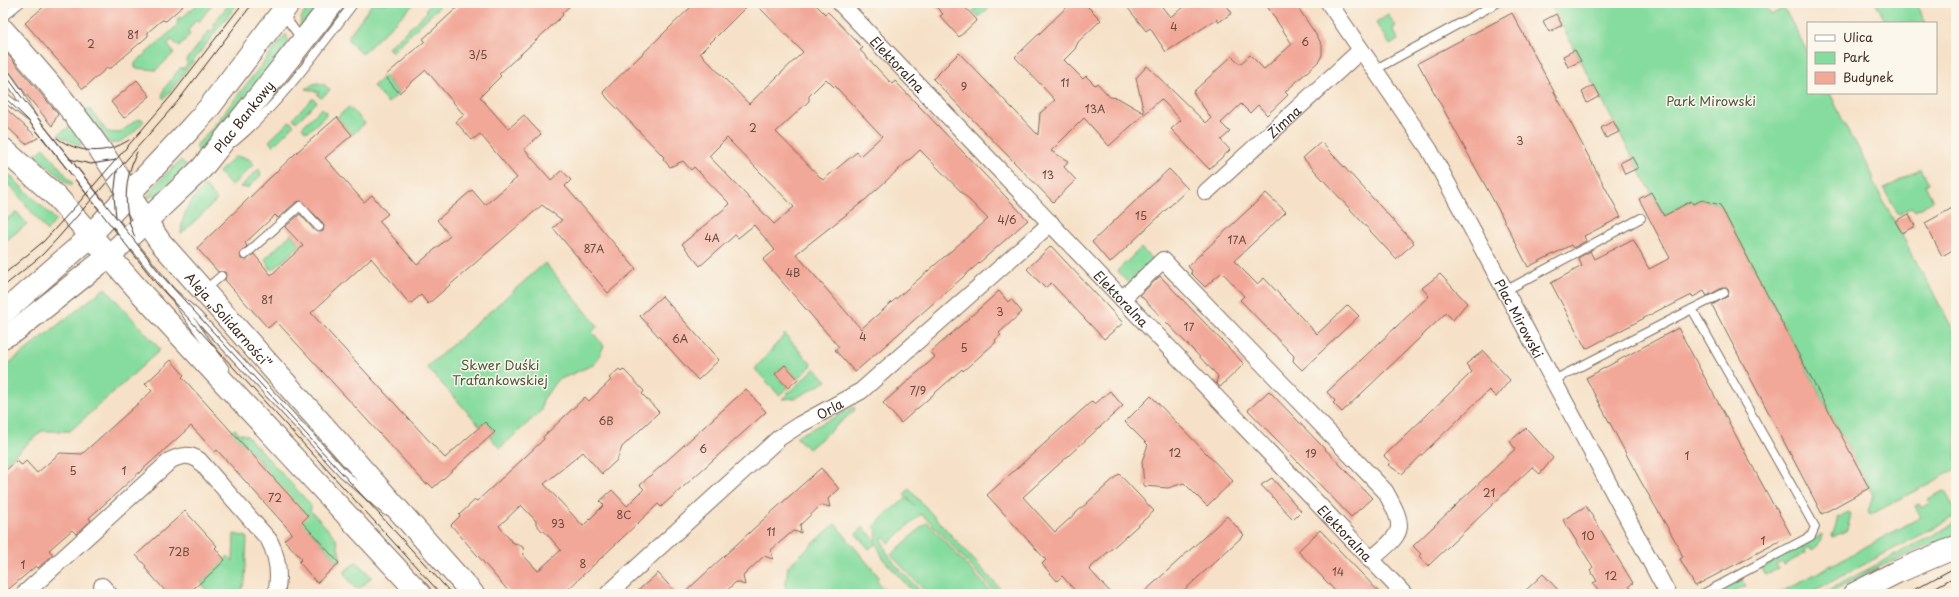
<svg xmlns="http://www.w3.org/2000/svg" width="1959" height="597" font-family="'Playpen Sans',sans-serif">
<style>
.green{fill:#86dc9f;stroke:#60835e}
.building{fill:#f2a899;fill-rule:evenodd}
.lines{fill:none;stroke-linecap:round;stroke-linejoin:round}
.lane-casing{stroke:#7c6a5a;stroke-width:10}
.street-casing{stroke:#7c6a5a;stroke-width:18}
.secondary-casing{stroke:#7c6a5a;stroke-width:24}
.lane{stroke:#fff;stroke-width:8}
.street{stroke:#fff;stroke-width:16}
.secondary{stroke:#fff;stroke-width:22}
.tram{stroke:#3b2a1e;stroke-width:1}
.labels{text-anchor:middle;dominant-baseline:central;stroke-width:3;stroke-linejoin:round;paint-order:stroke}
.number-label{font-size:11px;fill:#694a3d}
.street-label{font-size:13px;fill:#3b2a1e;stroke:#fbf7ec}
.park-label{font-size:13px;fill:#4e563e;stroke:#fbf7ec}
</style>
<rect width="100%" height="100%" fill="#fbf7ec"/>
<filter id="ink" filterUnits="userSpaceOnUse"><feTurbulence type="fractalNoise" baseFrequency=".025" numOctaves="2"/><feDisplacementMap in="SourceGraphic" scale="8" xChannelSelector="R" yChannelSelector="G"/><feConvolveMatrix kernelMatrix="1 2 1 2 8 2 1 2 1" color-interpolation-filters="sRGB"/></filter>
<filter id="wash" filterUnits="userSpaceOnUse"><feTurbulence type="fractalNoise" baseFrequency=".012" numOctaves="4" result="noise"/><feDisplacementMap in="SourceGraphic" scale="16" xChannelSelector="R" yChannelSelector="G"/><feGaussianBlur stdDeviation="0.9" result="paint"/><feColorMatrix in="noise" values="0 0 0 0 0 0 0 0 0 0 0 0 0 0 0 0 0 1.4 0 .05"/><feComposite in="paint" operator="in"/></filter>
<g filter="url(#wash)">
<rect width="100%" height="100%" fill="#f6e1c8"/>
<g class="green">
<polygon points="199,3 213,3 199,22 196,20 187,32 190,34 179,47 172,40 167,44 174,53 156,70 135,68 135,63 177,26 178,18 182,18"/>
<polygon points="230,3 238,3 164,99 162,97 164,89 181,67 183,69 188,63 186,61 209,31 211,32 216,26 213,24"/>
<polygon points="311,3 321,3 300,28 301,18"/>
<polygon points="373,3 415,3 362,54 349,41 349,35"/>
<polygon points="431,3 442,4 392,52 388,48 427,12 426,9"/>
<polygon points="981,3 994,3 979,17 973,11"/>
<polygon points="1550,3 1764,3 1771,15 1784,8 1808,53 1808,93 1830,93 1850,136 1854,140 1873,176 1873,182 1956,335 1956,469 1870,515 1868,512 1873,495 1720,205 1702,200 1694,204 1692,200 1664,216"/>
<polygon points="1876,3 1915,3 1926,23 1886,23"/>
<polygon points="1388,15 1396,26 1393,28 1398,40 1390,45 1376,23"/>
<polygon points="286,34 289,43 199,151 195,147 213,127"/>
<polygon points="385,76 399,93 388,103 373,86"/>
<polygon points="318,83 325,85 330,90 321,98 317,95 319,92 306,89 313,84"/>
<polygon points="313,98 317,102 296,122 293,118"/>
<polygon points="349,107 365,123 352,135 337,117"/>
<path d="M80,108L91,110L107,132L120,133L136,120L142,119L144,121C135,131 123,145 109,143Z"/>
<polygon points="322,108 326,112 326,115 309,131 305,131 302,127"/>
<polygon points="290,121 294,125 273,146 269,141"/>
<polygon points="70,126 82,142 80,146 58,135"/>
<polygon points="44,148 73,184 71,186 35,155"/>
<polygon points="236,156 249,159 254,164 231,186 219,172"/>
<path d="M181,160L186,165C176,176 161,196 146,198L162,178Z"/>
<polygon points="3,169 56,220 47,231 11,186 3,183"/>
<polygon points="259,169 261,175 248,188 240,187"/>
<polygon points="1921,169 1929,183 1925,185 1933,201 1915,211 1912,207 1898,215 1884,189"/>
<path d="M205,186L217,200L181,234C182,213 190,200 205,186Z"/>
<polygon points="17,212 27,224 3,243 3,220 4,221"/>
<polygon points="291,234 300,245 273,270 270,269 265,259"/>
<polygon points="1141,248 1155,262 1130,285 1117,271"/>
<polygon points="545,263 598,326 592,332 604,346 595,364 556,381 543,400 541,411 500,448 490,437 495,432 485,422 480,426 427,367"/>
<polygon points="105,288 159,348 159,351 70,431 42,431 3,465 3,368"/>
<polygon points="785,334 812,365 798,379 785,365 775,374 788,388 779,395 755,369"/>
<polygon points="815,368 827,381 796,398 782,399"/>
<polygon points="854,407 855,410 809,449 796,437"/>
<path d="M235,429L238,433L246,435L311,505L310,510L336,538L341,561L339,563L308,528L305,530C287,501 259,450 229,433Z"/>
<path d="M909,489L1005,594H997L928,520L921,514L889,543L882,536C882,556 910,580 924,594H915L884,560L876,543L869,549L856,534L863,527L876,541L877,530L874,527L887,513L906,498L915,506L904,494Z"/>
<polygon points="1943,491 1946,492 1956,511 1956,516 1808,594 1778,594 1921,517 1915,506 1919,504 1922,508 1931,503 1929,499"/>
<polygon points="1848,512 1851,514 1847,530 1833,537 1832,536 1838,518"/>
<polygon points="927,522 992,593 991,594 928,594 891,555"/>
<polygon points="1956,523 1956,534 1877,568 1829,594 1821,594"/>
<polygon points="835,524 879,577 876,580 888,594 780,594 785,590 788,566"/>
<polygon points="234,534 247,537 245,581 240,593 209,594 201,582 228,556 233,561"/>
<path d="M1822,534C1821,541 1819,546 1812,550L1810,547L1805,550L1806,553L1784,565L1782,562L1776,565L1778,569L1765,575L1761,568L1816,538Z"/>
<polygon points="356,562 358,563 371,576 371,578 360,588 355,588 346,576 345,571"/>
<polygon points="1741,578 1746,586 1731,594 1712,594"/>
</g>
<g id="blocks">
<g class="building">
<polygon points="48,3 186,3 166,21 162,20 148,32 148,36 119,61 111,68 107,68 83,89 25,23"/>
<path d="M462,3H573L562,13L563,15L558,20L499,74L501,76L480,97L508,129L524,115L529,121L541,134L524,149L551,180L562,170L571,180L565,186L636,269L608,293L553,228L562,220L542,205L428,304L421,295L410,304L371,258L311,313L445,458L485,422L495,432L433,488L428,483L426,484L276,321L268,328L225,280L226,275L225,272H218L197,248L297,152L337,117L352,135L325,158L364,202L372,195L381,206L388,214L379,221L417,265L450,236L437,220L450,209L472,190L485,205L517,178L480,134L472,140L463,130L456,122L464,115L426,70L399,93L385,76L425,41L423,39ZM301,201L323,223L324,226L323,231L320,232L315,231L300,214L285,227L303,246L271,275L254,254L246,260L241,259L240,253L247,246L245,243L275,215L278,218L296,202Z"/>
<path d="M695,3H750L700,53L749,104L803,52L755,3H814L825,14L828,12L863,48L860,50L892,84L895,81L1028,220L855,372L835,350L839,347L763,260L775,250L754,225L738,238L735,235L700,266L682,244L730,204L694,167L691,170L683,161L670,167L663,159L664,157L608,99L603,92ZM826,79L834,87L835,86L882,136L860,156L857,152L823,180L776,132L809,101V96ZM727,138L794,207L774,224L709,156ZM920,150L988,219L861,329L796,254L865,200Z"/>
<polygon points="932,3 961,3 977,20 959,37 940,16 943,14"/>
<polygon points="1071,3 1084,3 1101,20 1078,42 1075,49 1064,60 1083,79 1086,76 1095,85 1097,83 1110,97 1118,98 1144,113 1136,78 1147,66 1206,123 1211,118 1193,92 1232,56 1240,64 1250,55 1264,69 1292,44 1265,3 1295,3 1317,36 1322,45 1322,55 1319,61 1285,92 1288,95 1267,115 1258,105 1250,113 1241,104 1221,123 1230,132 1221,140 1230,150 1209,169 1171,129 1181,120 1161,99 1109,146 1084,118 1051,151 1068,161 1064,167 1076,180 1053,202 933,79 959,53 1038,135 1040,113 1055,100 1015,57"/>
<polygon points="1124,3 1159,3 1170,17 1190,3 1225,3 1232,13 1219,22 1217,19 1166,52 1150,28 1146,31"/>
<polygon points="1512,13 1621,217 1584,236 1586,241 1573,248 1571,245 1528,267 1502,216 1418,63"/>
<polygon points="1556,14 1562,25 1549,32 1543,21"/>
<polygon points="3,49 58,114 52,126 25,93 7,68 3,66"/>
<polygon points="1575,50 1581,61 1568,67 1563,56"/>
<polygon points="137,80 150,96 124,118 111,102"/>
<polygon points="1594,85 1600,96 1587,103 1582,92"/>
<polygon points="3,106 38,138 26,144 19,138 3,123"/>
<polygon points="1613,121 1619,132 1606,138 1601,128"/>
<polygon points="1321,142 1414,243 1396,259 1303,158"/>
<polygon points="1632,157 1638,168 1625,174 1620,163"/>
<polygon points="1169,169 1188,189 1110,263 1092,242"/>
<polygon points="1651,192 1664,216 1691,201 1693,204 1702,200 1720,205 1869,488 1822,514 1712,305 1728,296 1729,291 1727,288 1722,288 1707,296 1704,291 1693,297 1692,295 1666,308 1665,307 1586,349 1551,283 1582,266 1578,258 1590,251 1594,259 1633,239 1649,269 1670,258 1639,199"/>
<polygon points="1266,193 1286,212 1234,261 1257,284 1264,278 1317,334 1348,305 1359,316 1302,370 1293,361 1294,356 1240,300 1244,296 1222,272 1205,287 1191,273 1192,271 1188,266"/>
<polygon points="1956,206 1956,248 1942,256 1925,223"/>
<polygon points="1909,214 1915,226 1902,233 1895,221"/>
<polygon points="1051,246 1123,323 1104,339 1051,283 1045,288 1027,269"/>
<polygon points="1440,274 1467,303 1453,320 1446,313 1342,412 1333,403 1335,401 1327,392 1429,296 1422,288"/>
<polygon points="1160,276 1244,364 1220,387 1216,383 1218,376 1140,295"/>
<polygon points="999,291 1008,302 1011,299 1022,312 999,333 1001,335 995,340 996,342 963,371 962,369 901,423 883,403 935,357 931,352"/>
<polygon points="662,296 719,360 698,380 640,316"/>
<polygon points="1678,328 1775,508 1776,508 1791,535 1695,586 1680,559 1683,557 1676,542 1640,480 1586,378"/>
<polygon points="1483,351 1510,380 1496,397 1489,390 1402,474 1388,465 1390,462 1384,456 1472,372 1466,364"/>
<polygon points="171,360 184,375 182,377 308,516 302,522 339,563 317,583 299,562 302,559 284,540 292,533 217,450 215,452 191,426 89,518 91,521 76,534 72,530 49,550 53,555 38,568 36,566 3,594 3,473 16,461 22,465 26,461 37,473 60,453 82,454 152,391 145,384"/>
<polygon points="785,365 798,379 788,388 775,374"/>
<path d="M619,369L621,371L623,369L644,391L642,394L659,412L622,447L617,460L602,474L583,452L544,484L583,526L604,505L600,501L612,490L627,506L644,489L640,485L746,389L766,412L661,507L658,504L563,594H511L451,525L460,516L459,515L475,500L477,501L524,458L544,439L543,437L585,397L589,401L611,380L609,378ZM521,505L536,521V524L542,531H544L561,550L538,571L524,556L523,547L512,542L499,526Z"/>
<polygon points="1110,391 1123,406 1023,497 1055,532 1119,474 1154,511 1089,569 1112,594 1078,594 1062,576 1057,581 1042,564 1046,560 987,495 1092,401 1095,404"/>
<polygon points="1269,391 1372,498 1351,517 1248,410"/>
<polygon points="1151,396 1233,481 1207,506 1184,483 1168,488 1144,486 1142,461 1148,445 1125,422"/>
<polygon points="1526,428 1553,458 1540,474 1532,467 1428,566 1419,556 1421,554 1413,546 1515,449 1510,441"/>
<polygon points="821,468 839,489 828,499 830,507 821,505 800,525 801,533 793,531 771,550 773,559 764,556 743,576 745,585 736,582 723,594 683,594 764,519"/>
<polygon points="1272,478 1301,511 1293,519 1261,485"/>
<polygon points="1586,506 1633,583 1629,586 1634,594 1600,594 1593,583 1597,581 1590,570 1593,567 1563,520"/>
<polygon points="185,511 217,546 215,548 225,560 207,577 187,594 168,594 145,568 146,566 136,555"/>
<polygon points="1227,516 1244,535 1180,594 1142,594"/>
<polygon points="1320,530 1381,594 1338,594 1298,551"/>
<polygon points="658,573 677,594 634,594"/>
<polygon points="1543,574 1562,594 1522,594"/>
</g>
</g>
</g>
<g filter="url(#ink)">
<use href="#blocks" fill-opacity="0" stroke="#7c6a5a" stroke-width="1"/>
<g class="lines">
<defs>
<g id="lane">
<polyline points="283,14 302,40"/>
<polyline points="3,17 20,3"/>
<polyline points="1376,69 1497,3"/>
<polyline points="3,71 18,92 32,118 171,292 196,314 343,473 386,511"/>
<polyline points="3,96 29,116"/>
<path d="M234,142C281,103 317,51 354,3"/>
<polyline points="245,255 300,206 319,227"/>
<polyline points="204,291 221,276"/>
<polyline points="1505,291 1641,218"/>
<polyline points="178,302 225,369"/>
<polyline points="1692,309 1724,293"/>
<polyline points="1554,380 1692,309 1815,527 1811,536 1703,594"/>
</g>
<g id="street">
<path id="s1" d="M840,3L1404,594"/>
<path id="s2" d="M1329,3L1429,149L1668,594"/>
<path id="s3" d="M1206,192L1361,50"/>
<path d="M1122,299L1163,260L1385,491C1407,530 1404,532 1370,560"/>
<polyline points="102,586 109,594"/>
<path d="M24,594L171,460C182,455 189,454 199,460L269,540C278,557 280,575 276,594"/>
<path id="s4" d="M608,594L779,438L799,425L861,391L1051,223"/>
</g>
<g id="secondary">
<path id="s5" d="M3,30C37,69 72,108 101,151C122,181 139,213 161,243L473,594"/>
<polyline points="3,149 57,197 142,294 420,594"/>
<polyline points="3,313 82,244 189,130 208,109 289,3"/>
<path id="s6" d="M3,337L15,331L109,256L202,168L333,3"/>
<polyline points="1854,594 1897,572 1956,547"/>
</g>
</defs>
<use href="#lane" class="lane-casing"/>
<use href="#street" class="street-casing"/>
<use href="#secondary" class="secondary-casing"/>
<use href="#lane" class="lane"/>
<use href="#street" class="street"/>
<use href="#secondary" class="secondary"/>
<g class="tram">
<polyline points="3,71 26,103 163,277 452,594"/>
<polyline points="3,96 26,118 45,141"/>
<polyline points="42,137 156,283 441,594"/>
<path d="M57,138C79,154 106,155 129,140"/>
<polyline points="69,159 91,164 116,160"/>
<polyline points="116,217 114,196 117,171"/>
<path d="M135,237C122,210 124,179 137,152"/>
<polyline points="3,275 44,241 81,200 172,95 243,3"/>
<polyline points="3,287 42,255 57,239 178,101 253,3"/>
<polyline points="1906,594 1956,567"/>
<polyline points="1923,594 1956,576"/>
</g>
</g>
</g>
<g class="labels">
<g class="number-label">
<text x="1174" y="26">4</text>
<text x="133" y="34">81</text>
<text x="1305" y="41">6</text>
<text x="91" y="43">2</text>
<text x="478" y="54">3/5</text>
<text x="1065" y="82">11</text>
<text x="964" y="86">9</text>
<text x="1095" y="108">13A</text>
<text x="753" y="127">2</text>
<text x="1520" y="140">3</text>
<text x="1048" y="174">13</text>
<text x="1141" y="215">15</text>
<text x="1007" y="219">4/6</text>
<text x="712" y="237">4A</text>
<text x="1237" y="239">17A</text>
<text x="594" y="248">87A</text>
<text x="793" y="272">4B</text>
<text x="267" y="299">81</text>
<text x="1000" y="311">3</text>
<text x="1189" y="326">17</text>
<text x="863" y="336">4</text>
<text x="680" y="338">6A</text>
<text x="964" y="347">5</text>
<text x="918" y="390">7/9</text>
<text x="606" y="420">6B</text>
<text x="703" y="448">6</text>
<text x="1175" y="452">12</text>
<text x="1311" y="453">19</text>
<text x="1687" y="455">1</text>
<text x="73" y="470">5</text>
<text x="124" y="470">1</text>
<text x="1489" y="492">21</text>
<text x="275" y="497">72</text>
<text x="624" y="514">8C</text>
<text x="558" y="523">93</text>
<text x="771" y="531">11</text>
<text x="1588" y="535">10</text>
<text x="1763" y="540">1</text>
<text x="179" y="551">72B</text>
<text x="583" y="563">8</text>
<text x="23" y="564">1</text>
<text x="1338" y="571">14</text>
<text x="1611" y="575">12</text>
</g>
<g class="street-label">
<text stroke="none"><textPath href="#s1" startOffset="84">Elektoralna</textPath></text>
<text stroke="none"><textPath href="#s6" startOffset="328">Plac Bankowy</textPath></text>
<text stroke="none"><textPath href="#s3" startOffset="105">Zimna</textPath></text>
<text stroke="none"><textPath href="#s1" startOffset="408">Elektoralna</textPath></text>
<text stroke="none"><textPath href="#s2" startOffset="369">Plac Mirowski</textPath></text>
<text stroke="none"><textPath href="#s5" startOffset="368">Aleja „Solidarności”</textPath></text>
<text stroke="none"><textPath href="#s4" startOffset="290">Orla</textPath></text>
<text stroke="none"><textPath href="#s1" startOffset="732">Elektoralna</textPath></text>
</g>
<g class="park-label">
<text x="1711" y="100">Park Mirowski</text>
<text x="500" y="364">Skwer Duśki<tspan x="500" dy="15">Trafankowskiej</tspan></text>
</g>
</g>
<rect width="1959" height="597" fill="none" stroke="#fbf7ec" stroke-width="16"/>
<rect x="1807" y="22" width="130" height="72" fill="#fbf7ec" stroke="#aea59a"/>
<rect x="1815" y="35" width="20" height="6" fill="#ffffff" stroke="#aea59a"/>
<text x="1843" y="42" font-size="12" fill="#3b2a1e">Ulica</text>
<rect x="1815" y="52" width="20" height="12" fill="#86dc9f" stroke="#aea59a"/>
<text x="1843" y="62" font-size="12" fill="#3b2a1e">Park</text>
<rect x="1815" y="72" width="20" height="12" fill="#f2a899" stroke="#aea59a"/>
<text x="1843" y="82" font-size="12" fill="#3b2a1e">Budynek</text>
</svg>
